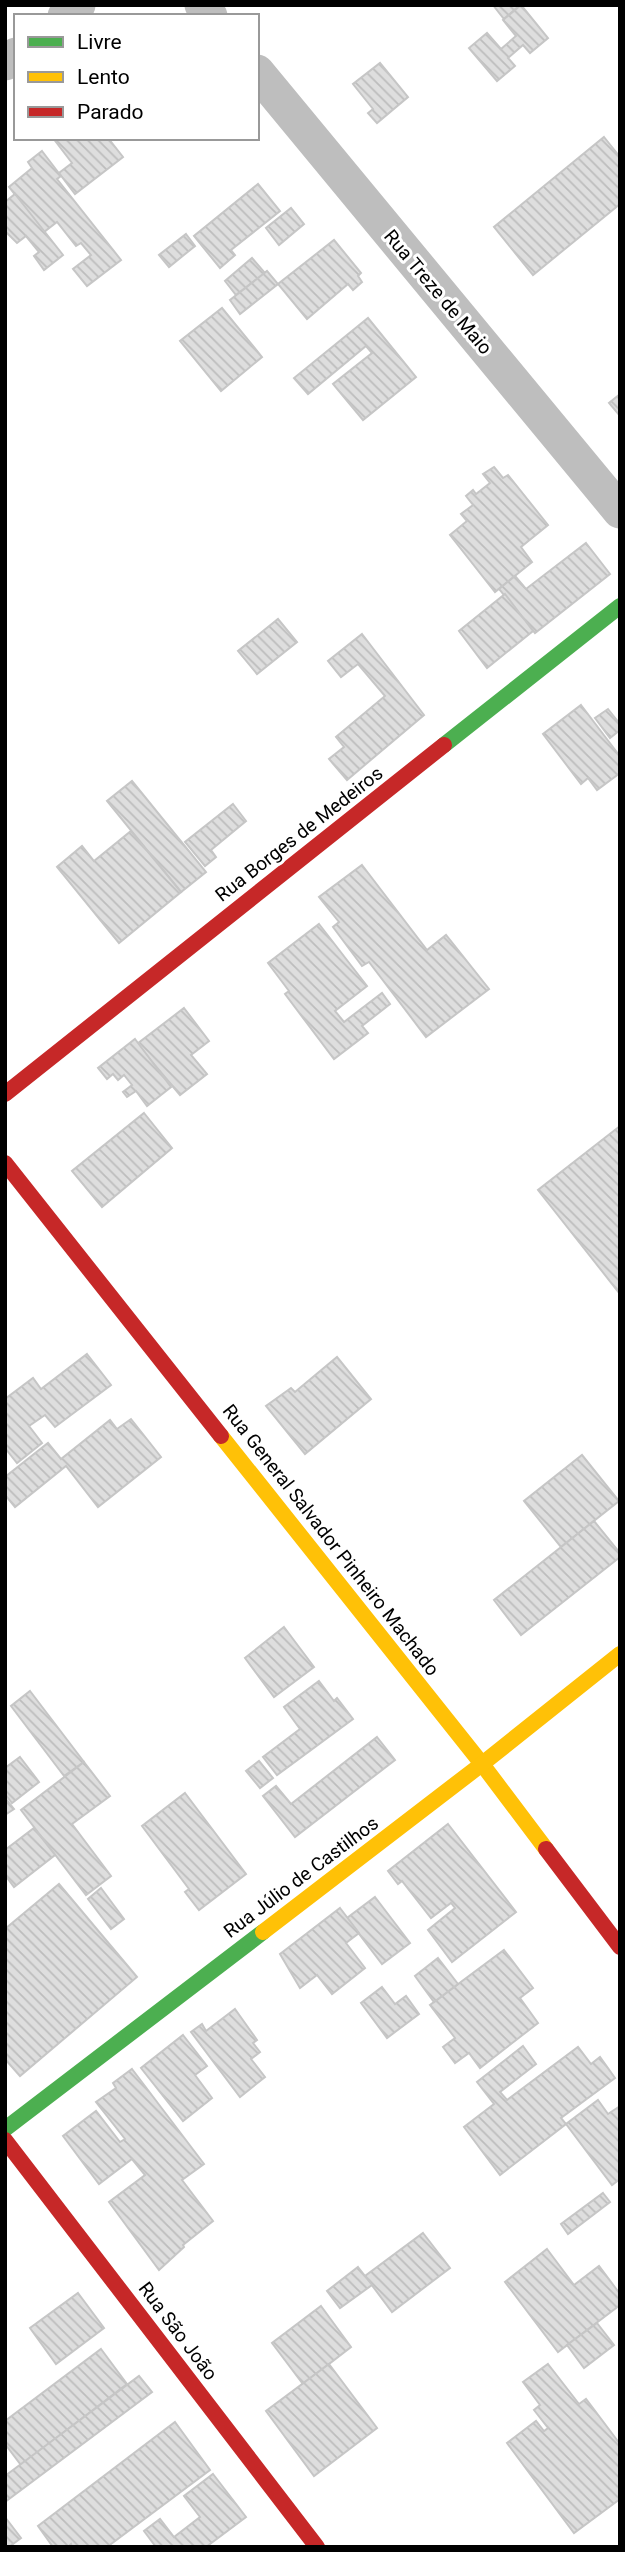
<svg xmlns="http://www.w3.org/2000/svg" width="625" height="2552" font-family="Roboto,sans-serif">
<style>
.building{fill:url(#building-back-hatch);stroke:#c6c6c6;stroke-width:2}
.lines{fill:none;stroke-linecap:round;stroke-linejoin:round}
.street{stroke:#bebebe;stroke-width:35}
.fast{stroke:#4caf50;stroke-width:16}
.slow{stroke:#ffc107;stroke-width:16}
.jam{stroke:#c62828;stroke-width:16}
.labels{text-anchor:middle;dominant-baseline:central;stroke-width:6;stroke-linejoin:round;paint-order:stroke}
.street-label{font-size:19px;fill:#000;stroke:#fff}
</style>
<defs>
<pattern id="building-back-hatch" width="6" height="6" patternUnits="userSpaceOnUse" patternTransform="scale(1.75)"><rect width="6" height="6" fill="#dedede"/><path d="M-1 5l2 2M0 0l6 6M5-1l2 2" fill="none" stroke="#bdbdbd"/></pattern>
</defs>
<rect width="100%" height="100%" fill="#fff"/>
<g class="building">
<polygon points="493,5 520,5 504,19"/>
<polygon points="521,5 548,38 530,53 523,45 508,58 515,66 497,81 469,48 487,33 501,49 516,36 503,20"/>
<polygon points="380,63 408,97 377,123 368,113 373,109 353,84"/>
<polygon points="604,137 620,157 620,204 533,275 494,227"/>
<polygon points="53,138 108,138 123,157 75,194 59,173 72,163"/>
<polygon points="42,151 61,176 57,179 121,260 87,286 73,269 91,255 81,243 76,246 57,222 44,232 9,187 32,168 28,162"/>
<polygon points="258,184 280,211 231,250 235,255 220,268 194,236"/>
<polygon points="15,194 63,255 44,270 34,256 39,252 26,236 17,243 5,231 5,202"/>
<polygon points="291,208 304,224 279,245 266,228"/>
<polygon points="186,234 195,246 169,267 159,255"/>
<polygon points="334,240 361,273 358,276 362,282 353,290 348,284 307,319 278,284"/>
<polygon points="252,258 265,273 236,295 225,281"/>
<polygon points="267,271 278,284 240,314 230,300"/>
<polygon points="222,308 262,357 221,391 180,341"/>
<polygon points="368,318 416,377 363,420 333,384 372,353 366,346 308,394 294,378"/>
<polygon points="620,394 620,416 609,403"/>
<polygon points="494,467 503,478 508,475 548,525 521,547 532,562 495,592 450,535 467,521 461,514 473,505 466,496 473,490 476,494 490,483 483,474"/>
<polygon points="586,543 610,574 535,633 499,589 515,576 526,589"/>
<polygon points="505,594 533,631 487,668 459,631"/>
<polygon points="278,619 297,642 257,674 238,651"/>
<polygon points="362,634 424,715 347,780 329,759 344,747 336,737 385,696 358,664 341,677 328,661"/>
<polygon points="581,705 619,755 620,773 597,790 588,778 581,784 543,734"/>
<polygon points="608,709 620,724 620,730 610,738 595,718"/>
<polygon points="132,781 206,872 181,892 107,801"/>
<polygon points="233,804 246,821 211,850 216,857 205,866 185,842"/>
<polygon points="131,831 181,892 119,943 57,867 82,846 94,861"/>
<polygon points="362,865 427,950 446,935 489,989 426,1037 369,962 362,966 333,927 339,922 319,897"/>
<polygon points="319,924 367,986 335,1011 344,1022 382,993 390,1004 362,1026 368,1033 334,1059 285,994 289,991 268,963"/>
<polygon points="184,1008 209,1041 191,1055 207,1074 180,1095 137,1044"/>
<polygon points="135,1039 171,1087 147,1106 136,1091 127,1097 123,1092 132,1085 124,1075 118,1080 113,1074 107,1079 98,1068"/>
<polygon points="144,1113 172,1148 102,1207 72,1171"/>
<polygon points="620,1126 620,1294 538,1190"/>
<polygon points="87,1354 111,1385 55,1427 45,1415 29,1426 42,1443 17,1463 5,1448 5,1399 33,1378 41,1389"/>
<polygon points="337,1357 371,1399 305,1454 266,1406 291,1388 295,1392"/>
<polygon points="131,1419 161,1457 98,1507 66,1466 15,1507 5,1495 5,1477 48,1443 61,1459 110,1420 117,1429"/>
<polygon points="582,1455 619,1501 561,1547 524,1501"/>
<polygon points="594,1521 620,1553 620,1557 521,1635 494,1600"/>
<polygon points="284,1627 314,1667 274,1697 245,1658"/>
<polygon points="319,1681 334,1701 337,1698 353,1719 277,1775 263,1757 300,1729 284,1707"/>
<polygon points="30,1691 84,1762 64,1776 11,1706"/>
<polygon points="377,1737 395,1760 295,1837 263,1796 276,1786 291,1804"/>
<polygon points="20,1757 39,1782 12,1803 5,1794 5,1768"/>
<polygon points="259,1761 273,1778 260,1788 246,1771"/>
<polygon points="84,1762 110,1796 72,1824 111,1876 86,1895 21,1810"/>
<polygon points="185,1793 246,1874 199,1910 185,1892 189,1889 142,1826"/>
<polygon points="5,1798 14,1809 5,1815"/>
<polygon points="448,1824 516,1912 452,1962 428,1930 455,1908 451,1903 431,1918 402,1881 398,1884 388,1871"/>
<polygon points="34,1828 55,1855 14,1887 5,1875 5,1850"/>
<polygon points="59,1884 137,1977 20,2076 5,2059 5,1929"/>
<polygon points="101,1888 124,1919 111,1929 88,1899"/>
<polygon points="375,1897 410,1943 382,1964 347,1918"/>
<polygon points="340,1908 359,1933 346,1943 365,1968 332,1994 317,1975 300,1988 280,1954"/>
<polygon points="504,1950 533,1988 520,1998 538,2023 480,2068 469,2053 455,2063 443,2047 455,2038 430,2005"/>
<polygon points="438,1958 458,1984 434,2002 415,1976"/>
<polygon points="382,1987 395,2004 406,1996 419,2014 387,2038 361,2003"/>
<polygon points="235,2009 257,2040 253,2043 260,2052 251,2059 265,2077 240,2097 191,2032 202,2024 206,2031"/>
<polygon points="183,2035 207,2066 195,2075 212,2098 183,2121 141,2068"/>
<polygon points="523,2046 536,2064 500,2092 507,2100 578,2047 591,2064 600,2057 615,2078 561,2118 566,2124 500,2175 464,2127 494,2104 477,2082"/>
<polygon points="132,2069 204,2164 182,2180 213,2221 183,2245 184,2247 159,2270 109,2202 145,2175 132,2159 99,2184 63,2136 96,2111 120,2142 125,2139 96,2102 116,2088 113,2083"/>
<polygon points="598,2100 608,2114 620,2106 620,2179 612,2185 566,2124"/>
<polygon points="603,2193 610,2202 568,2234 561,2224"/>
<polygon points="423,2233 450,2268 392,2312 365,2276"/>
<polygon points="547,2249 574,2285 599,2266 620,2294 620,2305 558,2352 505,2282"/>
<polygon points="358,2267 372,2285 340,2308 327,2291"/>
<polygon points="78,2293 104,2328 56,2364 30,2328"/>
<polygon points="321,2306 351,2347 303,2384 272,2343"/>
<polygon points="597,2323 614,2345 584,2368 567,2345"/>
<polygon points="101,2349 127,2384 21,2465 5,2444 5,2421"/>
<polygon points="329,2364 377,2428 314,2476 266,2411"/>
<polygon points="548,2364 579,2404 586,2399 620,2444 620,2499 574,2533 507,2443 536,2421 544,2431 548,2428 534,2410 540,2405 523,2382"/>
<polygon points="139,2376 152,2392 5,2502 5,2476"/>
<polygon points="175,2422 210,2470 107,2547 72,2547 71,2544 68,2547 53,2547 38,2526"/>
<polygon points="213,2474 246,2517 206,2547 156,2547 144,2531 160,2519 174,2537 200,2517 184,2496"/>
<polygon points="5,2517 21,2538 9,2547 5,2547"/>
</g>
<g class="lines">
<g class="street">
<polyline points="202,5 210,16"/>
<polyline points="65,16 78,5"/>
<polyline points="5,63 16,55"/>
<polyline points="257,72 620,511"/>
</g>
<g class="fast">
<polyline points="444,745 620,606"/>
<polyline points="5,2129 263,1932"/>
</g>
<g class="slow">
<polyline points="221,1436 482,1764 546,1849"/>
<polyline points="263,1932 482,1764 620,1654"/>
</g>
<g class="jam">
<polyline points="5,1094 444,745"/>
<polyline points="5,1163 221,1436"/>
<polyline points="546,1849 620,1947"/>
<polyline points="5,2140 317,2547"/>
</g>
</g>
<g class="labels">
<g class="street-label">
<text transform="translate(438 292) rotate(50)">Rua Treze de Maio</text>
<text transform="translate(299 834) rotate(-38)">Rua Borges de Medeiros</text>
<text transform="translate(331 1540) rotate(52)">Rua General Salvador Pinheiro Machado</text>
<text transform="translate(301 1877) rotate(-37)">Rua Júlio de Castilhos</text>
<text transform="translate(178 2331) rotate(53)">Rua São João</text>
</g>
</g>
<rect width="625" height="2552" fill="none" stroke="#000000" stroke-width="14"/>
<rect x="14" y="14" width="245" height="126" fill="#ffffff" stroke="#999999" stroke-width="2"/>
<rect x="28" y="37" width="35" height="10" fill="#4caf50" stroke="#999999" stroke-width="2"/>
<text x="77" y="49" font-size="21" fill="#000000">Livre</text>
<rect x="28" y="72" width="35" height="10" fill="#ffc107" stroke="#999999" stroke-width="2"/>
<text x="77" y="84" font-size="21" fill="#000000">Lento</text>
<rect x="28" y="107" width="35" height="10" fill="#c62828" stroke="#999999" stroke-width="2"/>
<text x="77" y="119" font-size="21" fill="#000000">Parado</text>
</svg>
